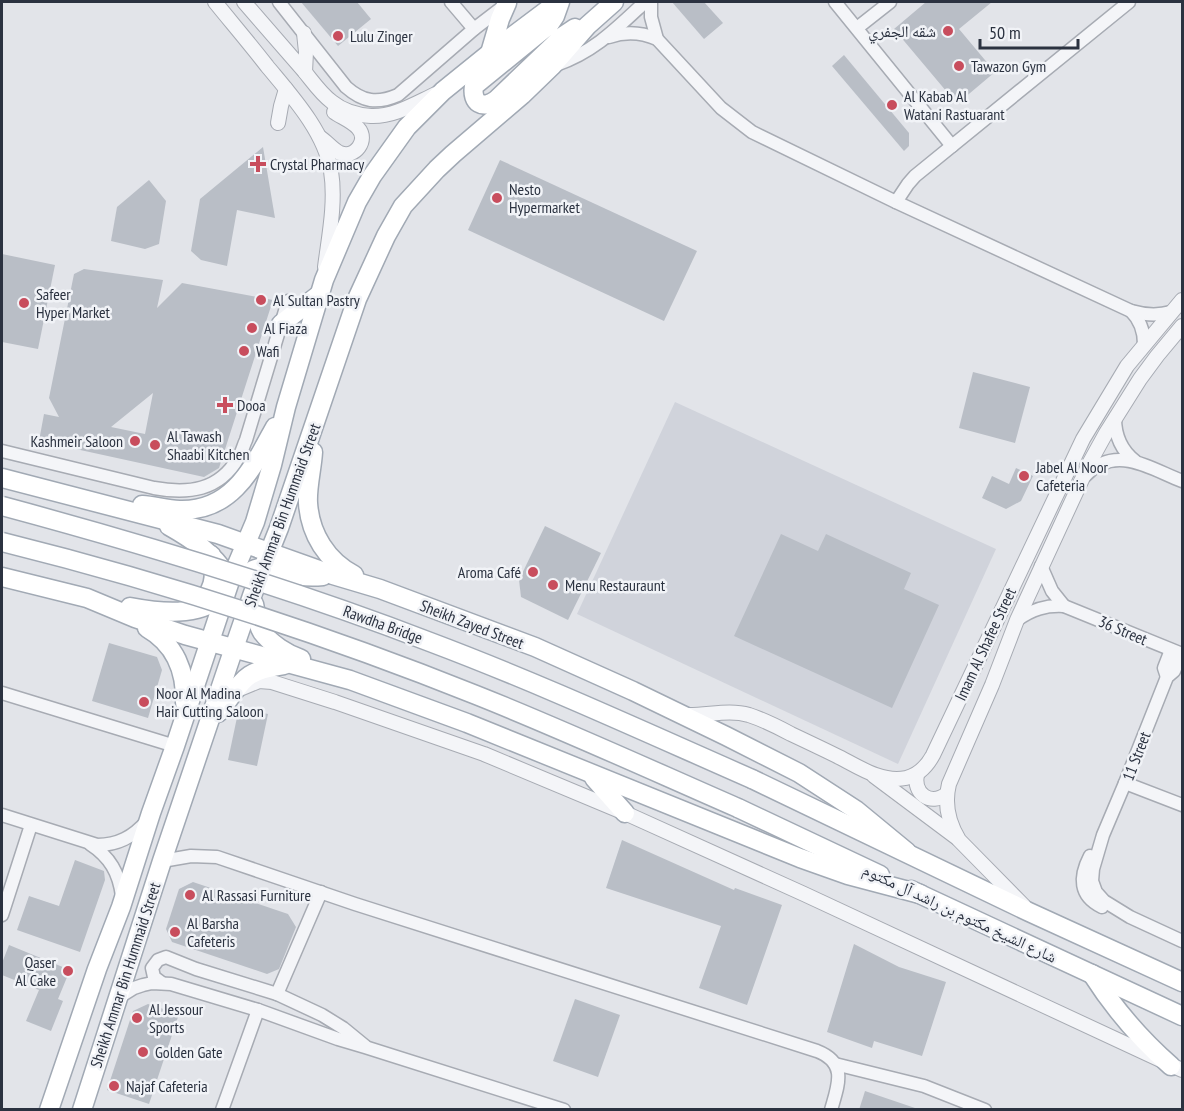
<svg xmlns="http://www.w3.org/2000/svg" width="1184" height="1111" font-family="'PT Sans Narrow','Noto Naskh Arabic',sans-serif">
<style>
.built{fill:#d0d3db}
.building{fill:#b9bec6;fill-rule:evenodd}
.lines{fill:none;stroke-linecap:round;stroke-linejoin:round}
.minor-casing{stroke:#a7abb3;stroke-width:15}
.tertiary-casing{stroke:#a7abb3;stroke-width:16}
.primary-casing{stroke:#a1a9b4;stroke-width:21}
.minor{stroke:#f4f5f8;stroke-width:12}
.tertiary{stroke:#f4f5f8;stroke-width:14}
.primary{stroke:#fff;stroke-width:18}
.primary-bridge-casing{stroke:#a1a9b4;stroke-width:21;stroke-linecap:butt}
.primary-bridge{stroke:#fff;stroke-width:18}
.poi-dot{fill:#c84d5d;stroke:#f1f3f7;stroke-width:2}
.labels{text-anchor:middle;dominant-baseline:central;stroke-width:5;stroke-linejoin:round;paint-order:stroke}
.poi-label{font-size:16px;fill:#2b3240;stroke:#f1f3f7;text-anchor:start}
.street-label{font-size:16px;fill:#2b3240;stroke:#f1f3f7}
</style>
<rect width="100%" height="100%" fill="#e2e4e9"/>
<polygon class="built" points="675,402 996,549 898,764 577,614"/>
<g class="building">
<polygon points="301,2 357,2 371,19 338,46"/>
<polygon points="672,2 704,2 723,23 704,39"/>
<polygon points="926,2 992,2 959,29 995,72 957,104 894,29"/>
<polygon points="844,55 909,133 909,146 904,151 832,66"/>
<polygon points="263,147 275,218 237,210 227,266 201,260 191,251 200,199"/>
<polygon points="500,160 697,251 664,321 468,230"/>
<polygon points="149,180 166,201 159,244 145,249 111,241 117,207"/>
<polygon points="2,254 55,265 38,349 2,342"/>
<path d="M84,269L163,280L157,308L182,283L273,300L219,468L204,477L39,441L44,414L59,417L49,398L74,274ZM153,393L145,434L111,427Z"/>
<polygon points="973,372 1030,387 1015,443 959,428"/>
<polygon points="1016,468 1033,476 1021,501 1006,509 982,498 992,476 1009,484"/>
<polygon points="545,526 601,553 568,620 521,597 519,580"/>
<polygon points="781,534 818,551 826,534 911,573 904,589 939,605 892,708 734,636"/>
<polygon points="109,643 157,657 162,670 148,718 92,701"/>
<polygon points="239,708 268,714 257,766 228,760"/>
<polygon points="622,840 734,890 735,888 782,905 747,1005 699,988 721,926 606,888"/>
<polygon points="75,860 104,871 105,880 80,952 17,930 29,896 59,906"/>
<polygon points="193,882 288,914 296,927 279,969 267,974 172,942 166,929 179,889"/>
<polygon points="854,944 899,967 946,982 922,1056 874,1041 872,1048 827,1032"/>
<polygon points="9,945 70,970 58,999 63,1001 51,1031 26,1021 39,990 2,975 2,963"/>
<polygon points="575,999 620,1015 598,1077 553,1061"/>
<polygon points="148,1004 179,1014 149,1104 107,1090 133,1011"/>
<polygon points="865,1091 915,1108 915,1110 859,1110"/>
</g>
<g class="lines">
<defs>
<g id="minor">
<path d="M279,2L346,87C363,102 377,104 398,95L474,29L504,6"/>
<polyline points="451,2 474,29"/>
<path d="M651,2V17L657,39L721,108L752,132L896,202L1131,311C1145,315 1157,316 1171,312"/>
<polyline points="835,2 952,146"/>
<polyline points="857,28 890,2"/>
<path d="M609,37C626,31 641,32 657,39"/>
<path d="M556,65C594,52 617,28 645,2"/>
<polyline points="896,202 908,184 915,176 1129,2"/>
<path d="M1131,311C1140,320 1144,330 1144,344"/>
<path d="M1115,418C1115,436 1121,450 1135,461"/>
<path d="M2,451L154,488C188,494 219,491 238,458C242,453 243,446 246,440L288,301"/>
<path d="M1085,476C1115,444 1149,468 1182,481"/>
<polyline points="1041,566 1052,591 1064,606"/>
<path d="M1017,620C1032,609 1046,605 1064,606L1182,654"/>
<polyline points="1181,654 1174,671 1167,677 1125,783 1103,835 1093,869 1092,881 1096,892 1104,901 1130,917 1182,941"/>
<polyline points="1167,677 1164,668 1171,650"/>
<polyline points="2,693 175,746"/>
<polyline points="1125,783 1182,805"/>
<path d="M2,815L97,845C118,845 133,837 147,821"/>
<path d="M90,844C110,857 119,873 122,896"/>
<path d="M1090,856C1079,877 1079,896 1102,907"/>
<path d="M162,861L191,856L217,857L355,904L817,1051C848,1063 838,1085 831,1110"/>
<polyline points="2,915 31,825"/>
<polyline points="162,983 154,977 152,968 158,960 166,957 196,969 277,994 322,1015 343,1028 365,1046"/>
<polyline points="277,994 321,892"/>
<polyline points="118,998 134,988 143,985 152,983 171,984 258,1010 338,1039 365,1047 564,1110"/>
<polyline points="835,1064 924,1086 985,1110"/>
<polyline points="222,1110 258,1010"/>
</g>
<g id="tertiary">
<path d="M215,2C232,23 250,44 267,66C291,95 325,132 331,171C336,202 329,236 325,267"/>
<path d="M244,2C264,25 284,48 304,71C313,82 321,94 332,102C343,111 357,115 371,116C394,117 416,103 436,94"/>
<polyline points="304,33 306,52 305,72"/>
<polyline points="278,123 281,106 286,89"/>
<path d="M321,138C327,142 333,150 340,153C355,159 369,140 358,128C352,121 341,117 334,112"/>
<polyline points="242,688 259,681 272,682 335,702 484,754 625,813 804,894 1182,1070"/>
<path d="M685,715C707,716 728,709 749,715C764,720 778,727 791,734C808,742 825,750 841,758C860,768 883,783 906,778C919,775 927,766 933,755L1083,439L1127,366L1182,300"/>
<path d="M917,774C913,794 930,806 947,794"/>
<polyline points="874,776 957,838"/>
<path d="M1024,906L959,840C948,822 944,804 949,784L992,685L1017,620L1090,462L1106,433L1140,379L1157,356L1182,326"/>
</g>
<g id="primary">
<path d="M560,2L555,16L549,25L474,86C471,103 483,110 496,100L563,36L575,28"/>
<polyline points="490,53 500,19 507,3"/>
<polyline points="281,324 320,294"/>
<path d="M313,452C312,469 307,487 308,503C310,534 327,561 354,575"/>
<polyline points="2,478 218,534 333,575 380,589 535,647 633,691 726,736 799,773 856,810 907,852"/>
<path d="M142,505C154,506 166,509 179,510C233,512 253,467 275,427"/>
<path d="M169,526C192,539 213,553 227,576"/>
<path d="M253,570C268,563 283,573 298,575C306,577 314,577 323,576"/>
<polyline points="2,577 87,598 135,618 185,635 350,680 467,723 800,858 848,875 920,894"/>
<path d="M254,604C256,613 257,624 262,632C271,644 287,654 301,659"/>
<path d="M130,607C162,613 196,617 224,596"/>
<path d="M196,608C214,591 217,578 211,555"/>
<path d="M147,628C175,644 186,672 185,703"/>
<path d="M218,713C243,683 240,671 284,665"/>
<polyline points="594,778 625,813"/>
<polyline points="752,779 1029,912 1182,982"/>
<polyline points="738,808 880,875"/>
<polyline points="911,890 1182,1016"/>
<path d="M1092,974C1115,1010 1139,1038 1171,1066"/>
<polyline points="49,1110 97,969 121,907 151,813 175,746 230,581 255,522 272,465 286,407 324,280 357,202 372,176 407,127 443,91 490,53 558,2"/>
<polyline points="82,1110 162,861 234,648 253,593 279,528 357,299 386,236 403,206 437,169 453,154 522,95 552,66 587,26 614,2"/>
</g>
</defs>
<use href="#minor" class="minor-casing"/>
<use href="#tertiary" class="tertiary-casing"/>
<use href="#primary" class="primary-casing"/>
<use href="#minor" class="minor"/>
<use href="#tertiary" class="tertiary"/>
<use href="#primary" class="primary"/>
<defs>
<g id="primary-bridge">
<path d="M2,506C147,545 290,588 430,642C539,683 645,732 752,779"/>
<path d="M2,542C163,582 321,633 476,695C564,730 651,770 738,808"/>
</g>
</defs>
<use href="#primary-bridge" class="primary-bridge-casing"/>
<use href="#primary-bridge" class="primary-bridge"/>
</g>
<g class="poi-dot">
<circle cx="948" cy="31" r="6"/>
<circle cx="338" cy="36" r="6"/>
<circle cx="959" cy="66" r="6"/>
<circle cx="892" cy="105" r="6"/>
<path d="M255 155h6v6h6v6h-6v6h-6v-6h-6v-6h6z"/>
<circle cx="497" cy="198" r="6"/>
<circle cx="261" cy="300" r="6"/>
<circle cx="24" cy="303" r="6"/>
<circle cx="252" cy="328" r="6"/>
<circle cx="244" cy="351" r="6"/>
<path d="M222 396h6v6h6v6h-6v6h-6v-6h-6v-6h6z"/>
<circle cx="135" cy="441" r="6"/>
<circle cx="155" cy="445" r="6"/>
<circle cx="1024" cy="476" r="6"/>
<circle cx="533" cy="572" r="6"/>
<circle cx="553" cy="585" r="6"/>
<circle cx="144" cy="702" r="6"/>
<circle cx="190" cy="895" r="6"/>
<circle cx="175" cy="932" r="6"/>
<circle cx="68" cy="971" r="6"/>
<circle cx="137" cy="1018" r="6"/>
<circle cx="143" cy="1052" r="6"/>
<circle cx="114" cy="1086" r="6"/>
</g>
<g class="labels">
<g class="poi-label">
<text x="936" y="31" text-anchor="end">شقه الجفري</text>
<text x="350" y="36">Lulu Zinger</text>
<text x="971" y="66">Tawazon Gym</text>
<text x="904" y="96">Al Kabab Al<tspan x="904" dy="18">Watani Rastuarant</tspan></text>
<text x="270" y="164">Crystal Pharmacy</text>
<text x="509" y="189">Nesto<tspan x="509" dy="18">Hypermarket</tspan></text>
<text x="36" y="294">Safeer<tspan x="36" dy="18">Hyper Market</tspan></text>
<text x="273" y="300">Al Sultan Pastry</text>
<text x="264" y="328">Al Fiaza</text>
<text x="256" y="351">Wafi</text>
<text x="237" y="405">Dooa</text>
<text x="167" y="436">Al Tawash<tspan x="167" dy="18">Shaabi Kitchen</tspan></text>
<text x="123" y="441" text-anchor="end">Kashmeir Saloon</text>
<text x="1036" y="467">Jabel Al Noor<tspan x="1036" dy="18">Cafeteria</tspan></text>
<text x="521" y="572" text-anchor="end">Aroma Café</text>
<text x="565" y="585">Menu Restauraunt</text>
<text x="156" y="693">Noor Al Madina<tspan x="156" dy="18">Hair Cutting Saloon</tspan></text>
<text x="202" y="895">Al Rassasi Furniture</text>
<text x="187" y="923">Al Barsha<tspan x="187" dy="18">Cafeteris</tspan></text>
<text x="56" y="962" text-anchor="end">Qaser<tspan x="56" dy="18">Al Cake</tspan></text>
<text x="149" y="1009">Al Jessour<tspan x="149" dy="18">Sports</tspan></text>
<text x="155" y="1052">Golden Gate</text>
<text x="126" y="1086">Najaf Cafeteria</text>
</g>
<g class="street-label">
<text transform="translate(282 515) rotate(-70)">Sheikh Ammar Bin Hummaid Street</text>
<text transform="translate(383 624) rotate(20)">Rawdha Bridge</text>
<text transform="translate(472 624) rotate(21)">Sheikh Zayed Street</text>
<text transform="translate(1123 630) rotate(23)">36 Street</text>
<text transform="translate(985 644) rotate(-65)">Imam Al Shafee Street</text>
<text transform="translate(1136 756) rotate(-69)">11 Street</text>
<text transform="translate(960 913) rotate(25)">شارع الشيخ مكتوم بن راشد آل مكتوم</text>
<text transform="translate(125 975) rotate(-72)">Sheikh Ammar Bin Hummaid Street</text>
</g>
</g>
<rect width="1184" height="1111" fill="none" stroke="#2b3240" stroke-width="6"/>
<path d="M980 39v9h98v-9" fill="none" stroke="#2b3240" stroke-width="3"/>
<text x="989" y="39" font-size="18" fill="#2b3240" stroke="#f1f3f7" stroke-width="4.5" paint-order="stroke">50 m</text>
</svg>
